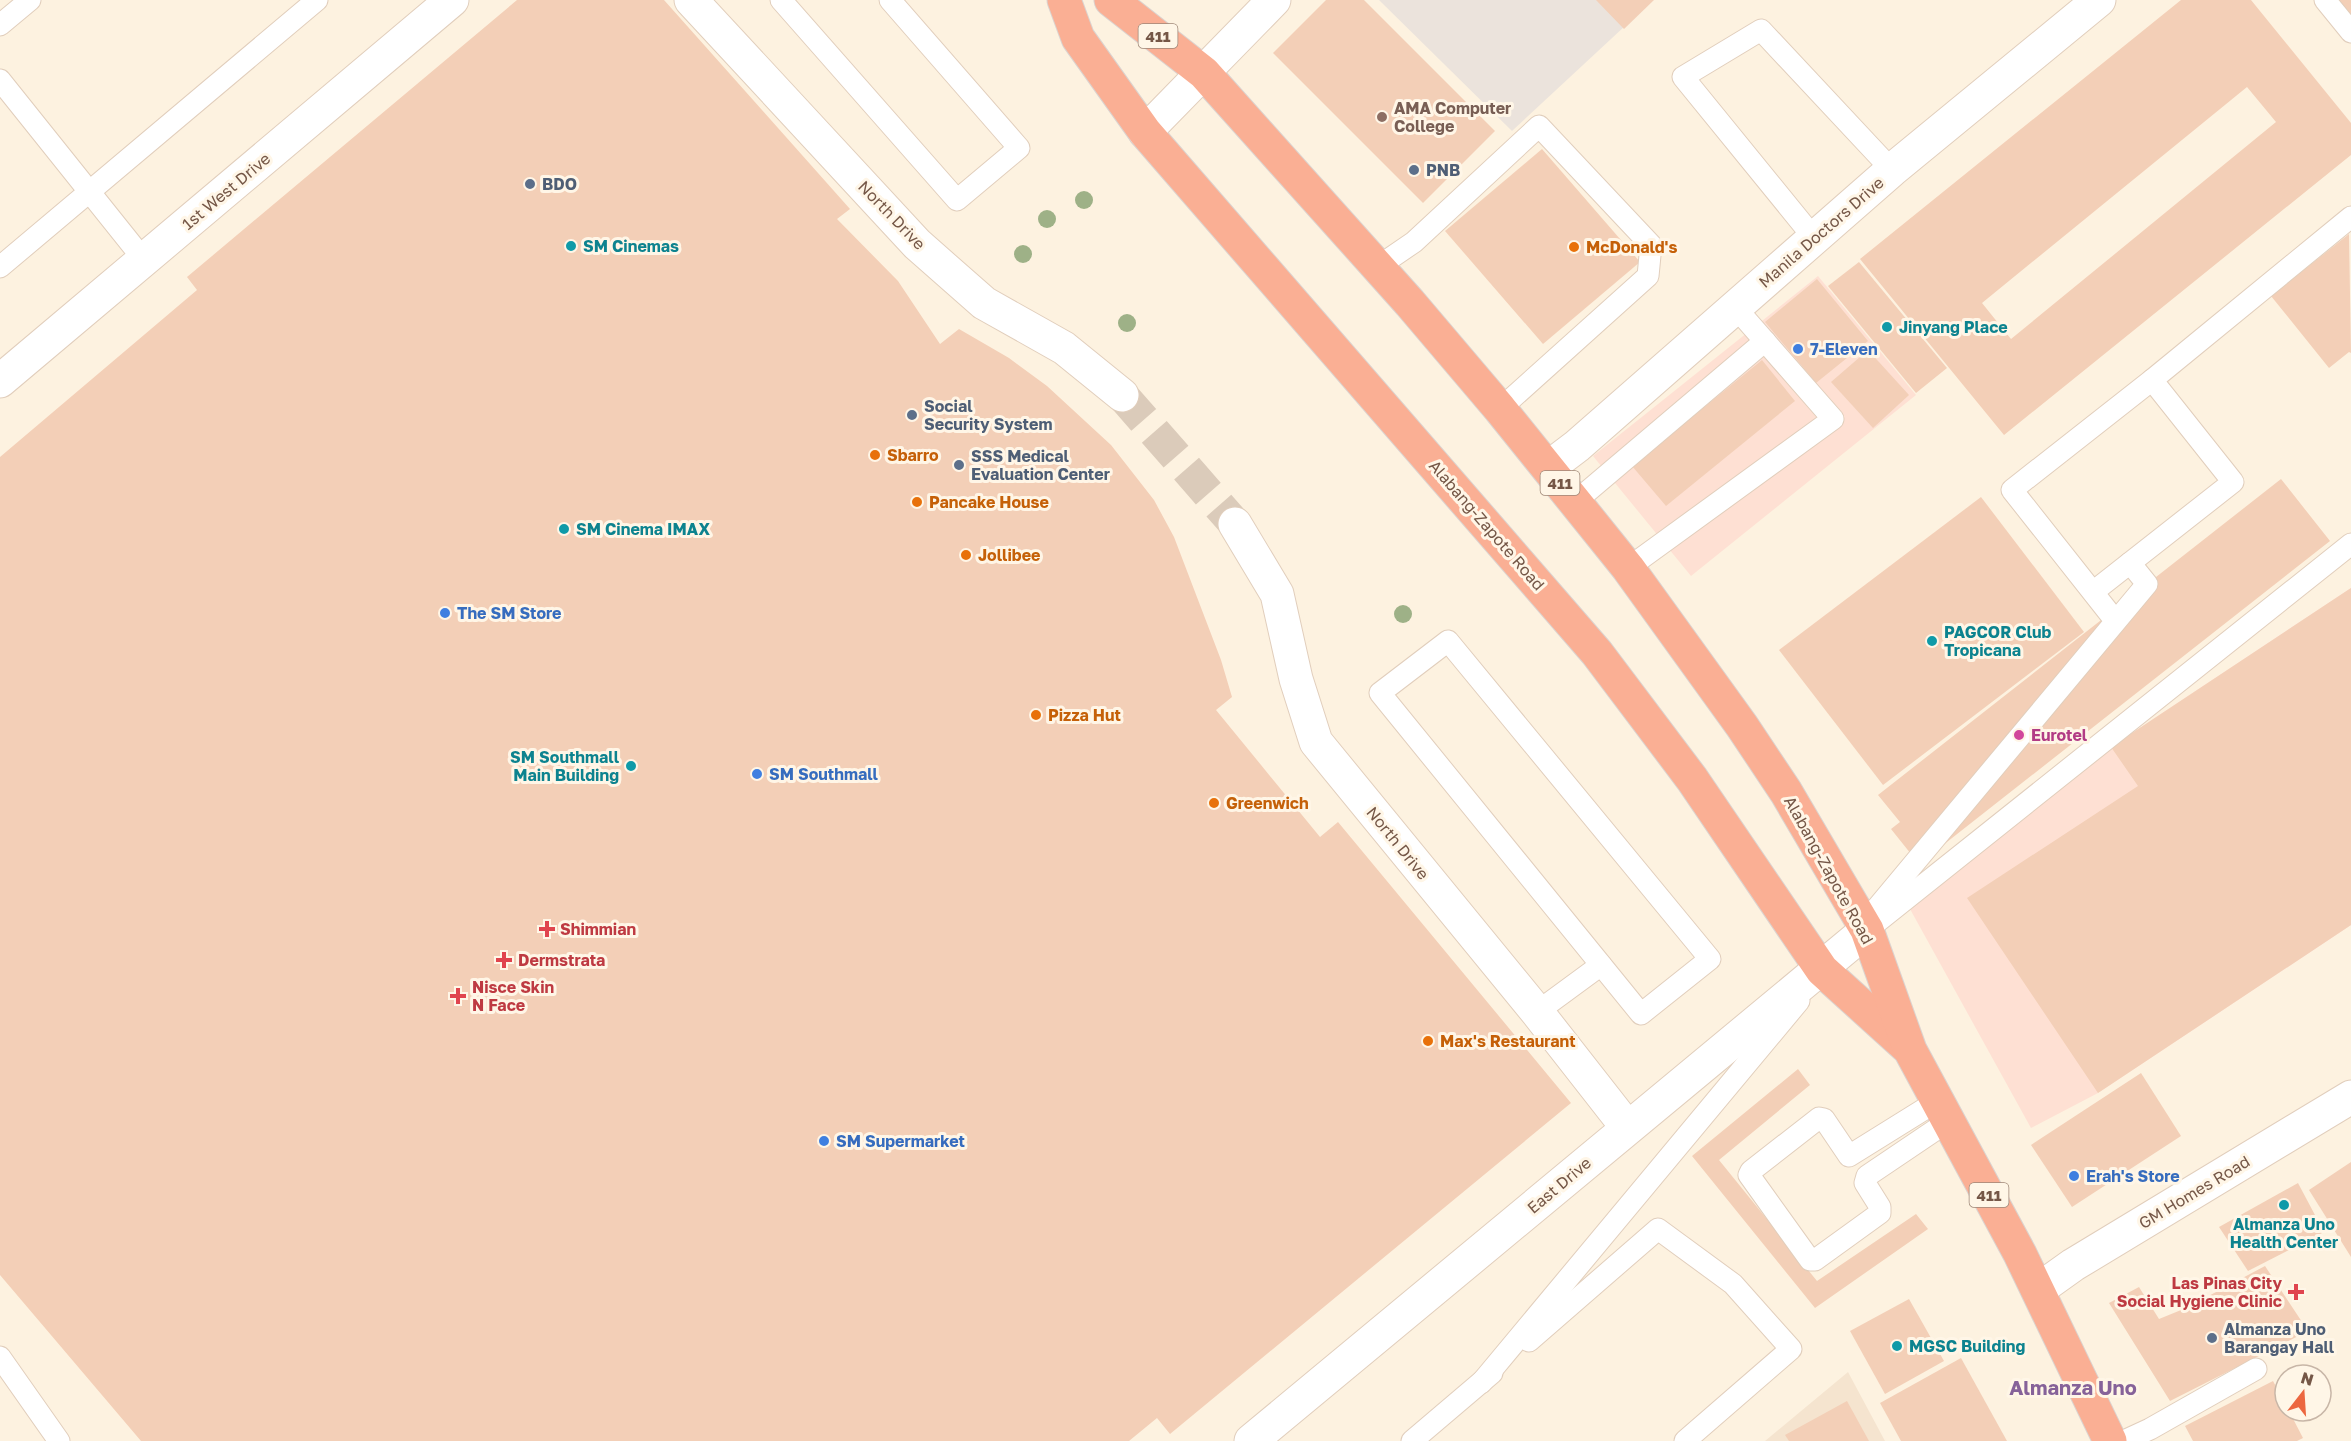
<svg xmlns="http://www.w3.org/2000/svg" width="2351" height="1441" font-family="'Golos Text',sans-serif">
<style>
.residential{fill:#f5e4cf}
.commercial{fill:#fee0d3}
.industrial{fill:#ebe3dc}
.building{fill:#f3cfb7;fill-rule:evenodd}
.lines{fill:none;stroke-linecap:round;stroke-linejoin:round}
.street-tunnel{stroke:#dbcbba;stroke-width:33;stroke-dasharray:33 16;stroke-linecap:butt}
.lane-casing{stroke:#e1cebc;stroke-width:23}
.street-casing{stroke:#e1cebc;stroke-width:35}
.highway-casing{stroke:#dbd3cf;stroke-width:35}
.lane{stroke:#fff;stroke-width:21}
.street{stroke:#fff;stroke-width:33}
.highway{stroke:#faaf94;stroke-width:33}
.tree{fill:#9eb187}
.education-dot{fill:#8d6e63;stroke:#fff6e7;stroke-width:2}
.service-dot{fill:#5c6f8a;stroke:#fff6e7;stroke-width:2}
.culture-dot{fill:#0f9aa8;stroke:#fff6e7;stroke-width:2}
.food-dot{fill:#e8710a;stroke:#fff6e7;stroke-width:2}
.shop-dot{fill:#3f7fe0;stroke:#fff6e7;stroke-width:2}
.hotel-dot{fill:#d1479c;stroke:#fff6e7;stroke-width:2}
.health-dot{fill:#e0444e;stroke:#fff6e7;stroke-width:2}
.labels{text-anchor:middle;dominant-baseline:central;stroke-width:6;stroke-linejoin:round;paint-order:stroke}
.shield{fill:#fff6e7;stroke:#9e8777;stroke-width:1.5}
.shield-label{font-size:15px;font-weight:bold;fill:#755747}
.education-label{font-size:16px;font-weight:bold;fill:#785e54;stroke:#fff6e7;text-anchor:start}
.service-label{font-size:16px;font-weight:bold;fill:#4e5e75;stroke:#fff6e7;text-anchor:start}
.street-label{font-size:16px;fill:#755747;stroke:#fff6e7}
.culture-label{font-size:16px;font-weight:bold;fill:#0d838f;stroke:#fff6e7;text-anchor:start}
.food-label{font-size:16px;font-weight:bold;fill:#c56008;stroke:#fff6e7;text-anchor:start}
.shop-label{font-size:16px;font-weight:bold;fill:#366cbe;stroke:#fff6e7;text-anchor:start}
.hotel-label{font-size:16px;font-weight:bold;fill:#b23c85;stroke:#fff6e7;text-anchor:start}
.health-label{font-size:16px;font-weight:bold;fill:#be3a42;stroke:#fff6e7;text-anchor:start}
.quarter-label{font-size:20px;font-weight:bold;fill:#866299;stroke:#fff6e7}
</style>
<rect width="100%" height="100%" fill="#fdf2e0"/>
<polygon class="residential" points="1848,1372 1885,1441 1765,1441"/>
<g class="commercial">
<polygon points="1818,276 1916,395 1691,576 1593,456"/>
<polygon points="2351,588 2351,925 2098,1093 2031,1128 1910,909 2111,747"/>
</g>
<polygon class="industrial" points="1379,0 1653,0 1512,131"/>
<g class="building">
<polygon points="517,0 664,0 850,209 837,219 898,281 940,344 959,329 1009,358 1047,386 1111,445 1154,500 1174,537 1221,660 1232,697 1216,710 1320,837 1338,822 1571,1103 1170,1434 1157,1418 1129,1441 141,1441 0,1275 0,457 197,290 187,277"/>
<polygon points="1326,0 1364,0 1495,131 1423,203 1273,53"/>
<polygon points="1596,0 1654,0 1624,29"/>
<path d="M2181,0H2251L2351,123V155L2004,435L1860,259ZM2247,87L2276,122L2011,339L1982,303Z"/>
<polygon points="2321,0 2351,0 2351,37"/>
<polygon points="1542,149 1640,262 1543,344 1445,231"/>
<polygon points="2349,234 2351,353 2349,352 2329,368 2271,296"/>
<polygon points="1859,262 1947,368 1916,393 1828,286"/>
<polygon points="1817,279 1868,341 1816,383 1765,322"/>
<polygon points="1868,350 1909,395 1873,428 1831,382"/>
<polygon points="1762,360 1795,401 1666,506 1632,466"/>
<polygon points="2281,479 2330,541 1919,864 1891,829 1900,822 1878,795"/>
<polygon points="1981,497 2084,632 1883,785 1779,650"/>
<polygon points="2351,588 2351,925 2098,1093 1967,898 2138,786 2111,747"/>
<polygon points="1798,1069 1810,1085 1719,1160 1817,1281 1916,1214 1928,1229 1815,1308 1692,1156"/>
<polygon points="2141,1073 2181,1136 2072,1207 2031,1145"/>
<polygon points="2351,1162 2351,1257 2309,1190"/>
<polygon points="2298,1183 2324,1232 2248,1271 2219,1227"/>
<polygon points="2265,1266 2308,1331 2170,1401 2109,1303 2139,1287 2159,1319 2186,1308"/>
<polygon points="1909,1299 1944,1361 1885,1394 1850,1331"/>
<polygon points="1961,1358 2007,1441 1901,1441 1880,1403"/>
<polygon points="2273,1381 2285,1403 2285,1411 2289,1411 2303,1438 2297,1441 2193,1441 2185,1426"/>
<polygon points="1847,1401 1869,1441 1789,1441 1785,1435"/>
</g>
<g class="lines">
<polyline class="street-tunnel" points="1122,395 1235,524"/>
<defs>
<g id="lane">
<polyline points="781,0 957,200 1019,148 890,0"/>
<polyline points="2325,0 2351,32"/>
<polyline points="0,25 30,0"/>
<polyline points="0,80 144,260"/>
<polyline points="1814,238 1683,77 1761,30 1892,170"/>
<polyline points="0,267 317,0"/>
<polyline points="1376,268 1414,242 1539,126 1651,245 1648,276 1500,409"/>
<polyline points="2152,380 2351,217"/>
<polyline points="1575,502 1765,341"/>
<polyline points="1628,568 1833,419 1735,307"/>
<polyline points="2093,592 2233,482 2152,380 2012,490 2110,614"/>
<polygon points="1448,641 1710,959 1641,1014 1380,693"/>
<polyline points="1872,926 2351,544"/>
<polyline points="1856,933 2147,584 2130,563"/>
<polyline points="1537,1012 1601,965"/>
<polyline points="1939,1100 1849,1156 1824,1119 1819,1118 1751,1171 1749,1175 1810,1260 1815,1260 1880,1213 1880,1207 1865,1183 1867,1176 1950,1120"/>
<polyline points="1529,1341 1658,1229 1733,1284 1791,1349 1685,1441"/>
<polyline points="0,1357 59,1441"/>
<polyline points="1481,1383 1799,1001"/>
<polyline points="1412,1441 1492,1373"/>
<polyline points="2124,1441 2150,1429 2256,1369"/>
</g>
<g id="street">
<polyline points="691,0 917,244 984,303 1064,348 1122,395"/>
<polyline points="1145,132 1274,0"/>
<polyline points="0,381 452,0"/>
<polyline points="1548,468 1577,446 1892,170 2099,0"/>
<polyline points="1235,524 1277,594 1296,679 1316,742 1537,1012 1627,1127"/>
<polyline points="2038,1290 2073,1265 2351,1097"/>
<polyline points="1251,1441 1867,930"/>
</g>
<g id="highway">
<polyline points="1064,0 1078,38 1145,132 1597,653 1692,779 1822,970 1906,1046"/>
<polyline points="1111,0 1204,73 1410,303 1500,409 1628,568 1742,726 1786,792 1867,930 1910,1050 2020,1254 2110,1441"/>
</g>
</defs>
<use href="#lane" class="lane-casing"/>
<use href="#street" class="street-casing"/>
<use href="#highway" class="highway-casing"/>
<use href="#lane" class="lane"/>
<use href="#street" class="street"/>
<use href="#highway" class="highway"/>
</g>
<g class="tree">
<circle cx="1084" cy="200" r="9"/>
<circle cx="1047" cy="219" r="9"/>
<circle cx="1023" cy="254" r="9"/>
<circle cx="1127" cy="323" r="9"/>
<circle cx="1403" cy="614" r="9"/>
</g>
<circle class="education-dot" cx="1382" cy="117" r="6"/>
<g class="service-dot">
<circle cx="1414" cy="170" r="6"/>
<circle cx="530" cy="184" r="6"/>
<circle cx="912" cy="415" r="6"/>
<circle cx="959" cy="465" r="6"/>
<circle cx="2212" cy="1338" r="6"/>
</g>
<g class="culture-dot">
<circle cx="571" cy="246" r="6"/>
<circle cx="1887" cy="327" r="6"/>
<circle cx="564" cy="529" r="6"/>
<circle cx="1932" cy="641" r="6"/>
<circle cx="631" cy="766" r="6"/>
<circle cx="2284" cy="1205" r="6"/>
<circle cx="1897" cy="1346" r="6"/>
</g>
<g class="food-dot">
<circle cx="1574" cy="247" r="6"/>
<circle cx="875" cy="455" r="6"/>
<circle cx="917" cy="502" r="6"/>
<circle cx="966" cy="555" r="6"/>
<circle cx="1036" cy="715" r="6"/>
<circle cx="1214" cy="803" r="6"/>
<circle cx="1428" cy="1041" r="6"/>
</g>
<g class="shop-dot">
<circle cx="1798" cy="349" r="6"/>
<circle cx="445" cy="613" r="6"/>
<circle cx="757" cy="774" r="6"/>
<circle cx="824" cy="1141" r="6"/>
<circle cx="2074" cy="1176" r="6"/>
</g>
<circle class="hotel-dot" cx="2019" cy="735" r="6"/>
<g class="health-dot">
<path d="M544 920h6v6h6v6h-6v6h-6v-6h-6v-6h6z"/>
<path d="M501 951h6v6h6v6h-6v6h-6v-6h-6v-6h6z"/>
<path d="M455 987h6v6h6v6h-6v6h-6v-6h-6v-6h6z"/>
<path d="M2293 1283h6v6h6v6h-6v6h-6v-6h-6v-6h6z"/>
</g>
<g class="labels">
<g class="shield">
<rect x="1138.5" y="24" width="39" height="24" rx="4.5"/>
<rect x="1540.5" y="471" width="39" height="24" rx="4.5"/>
<rect x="1969.5" y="1183" width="39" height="24" rx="4.5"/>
</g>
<g class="shield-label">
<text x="1158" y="36">411</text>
<text x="1560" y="483">411</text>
<text x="1989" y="1195">411</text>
</g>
<g class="education-label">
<text x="1394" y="108">AMA Computer<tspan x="1394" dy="18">College</tspan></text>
</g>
<g class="service-label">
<text x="1426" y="170">PNB</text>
<text x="542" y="184">BDO</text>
<text x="924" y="406">Social<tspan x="924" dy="18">Security System</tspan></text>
<text x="971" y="456">SSS Medical<tspan x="971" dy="18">Evaluation Center</tspan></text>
<text x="2224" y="1329">Almanza Uno<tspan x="2224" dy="18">Barangay Hall</tspan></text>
</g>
<g class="street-label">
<text transform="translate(226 191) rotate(-40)">1st West Drive</text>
<text transform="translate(892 215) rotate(46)">North Drive</text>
<text transform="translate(1821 232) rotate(-41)">Manila Doctors Drive</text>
<text transform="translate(1487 525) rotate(49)">Alabang-Zapote Road</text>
<text transform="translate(1398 843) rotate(51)">North Drive</text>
<text transform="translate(1829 870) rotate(61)">Alabang-Zapote Road</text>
<text transform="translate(1559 1185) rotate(-40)">East Drive</text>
<text transform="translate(2194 1192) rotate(-31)">GM Homes Road</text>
</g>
<g class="culture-label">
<text x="583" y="246">SM Cinemas</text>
<text x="1899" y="327">Jinyang Place</text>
<text x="576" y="529">SM Cinema IMAX</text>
<text x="1944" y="632">PAGCOR Club<tspan x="1944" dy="18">Tropicana</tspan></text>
<text x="619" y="757" text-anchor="end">SM Southmall<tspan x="619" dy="18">Main Building</tspan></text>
<text x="2284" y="1224" text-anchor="middle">Almanza Uno<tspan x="2284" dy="18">Health Center</tspan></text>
<text x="1909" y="1346">MGSC Building</text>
</g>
<g class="food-label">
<text x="1586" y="247">McDonald's</text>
<text x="887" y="455">Sbarro</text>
<text x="929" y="502">Pancake House</text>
<text x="978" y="555">Jollibee</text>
<text x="1048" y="715">Pizza Hut</text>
<text x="1226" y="803">Greenwich</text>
<text x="1440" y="1041">Max's Restaurant</text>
</g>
<g class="shop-label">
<text x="1810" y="349">7-Eleven</text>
<text x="457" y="613">The SM Store</text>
<text x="769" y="774">SM Southmall</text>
<text x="836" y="1141">SM Supermarket</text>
<text x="2086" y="1176">Erah's Store</text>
</g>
<g class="hotel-label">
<text x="2031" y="735">Eurotel</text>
</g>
<g class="health-label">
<text x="560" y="929">Shimmian</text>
<text x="518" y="960">Dermstrata</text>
<text x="472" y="987">Nisce Skin<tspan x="472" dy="18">N Face</tspan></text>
<text x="2282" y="1283" text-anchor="end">Las Pinas City<tspan x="2282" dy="18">Social Hygiene Clinic</tspan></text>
</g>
<g class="quarter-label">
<text x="2073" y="1387">Almanza Uno</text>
</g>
</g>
<g transform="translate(2303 1393) rotate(17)"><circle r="28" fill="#fff6e7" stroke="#c8b6a7" stroke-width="1.5"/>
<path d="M0-4.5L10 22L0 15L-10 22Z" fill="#ec6740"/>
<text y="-9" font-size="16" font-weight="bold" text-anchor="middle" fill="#755747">N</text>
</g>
</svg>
